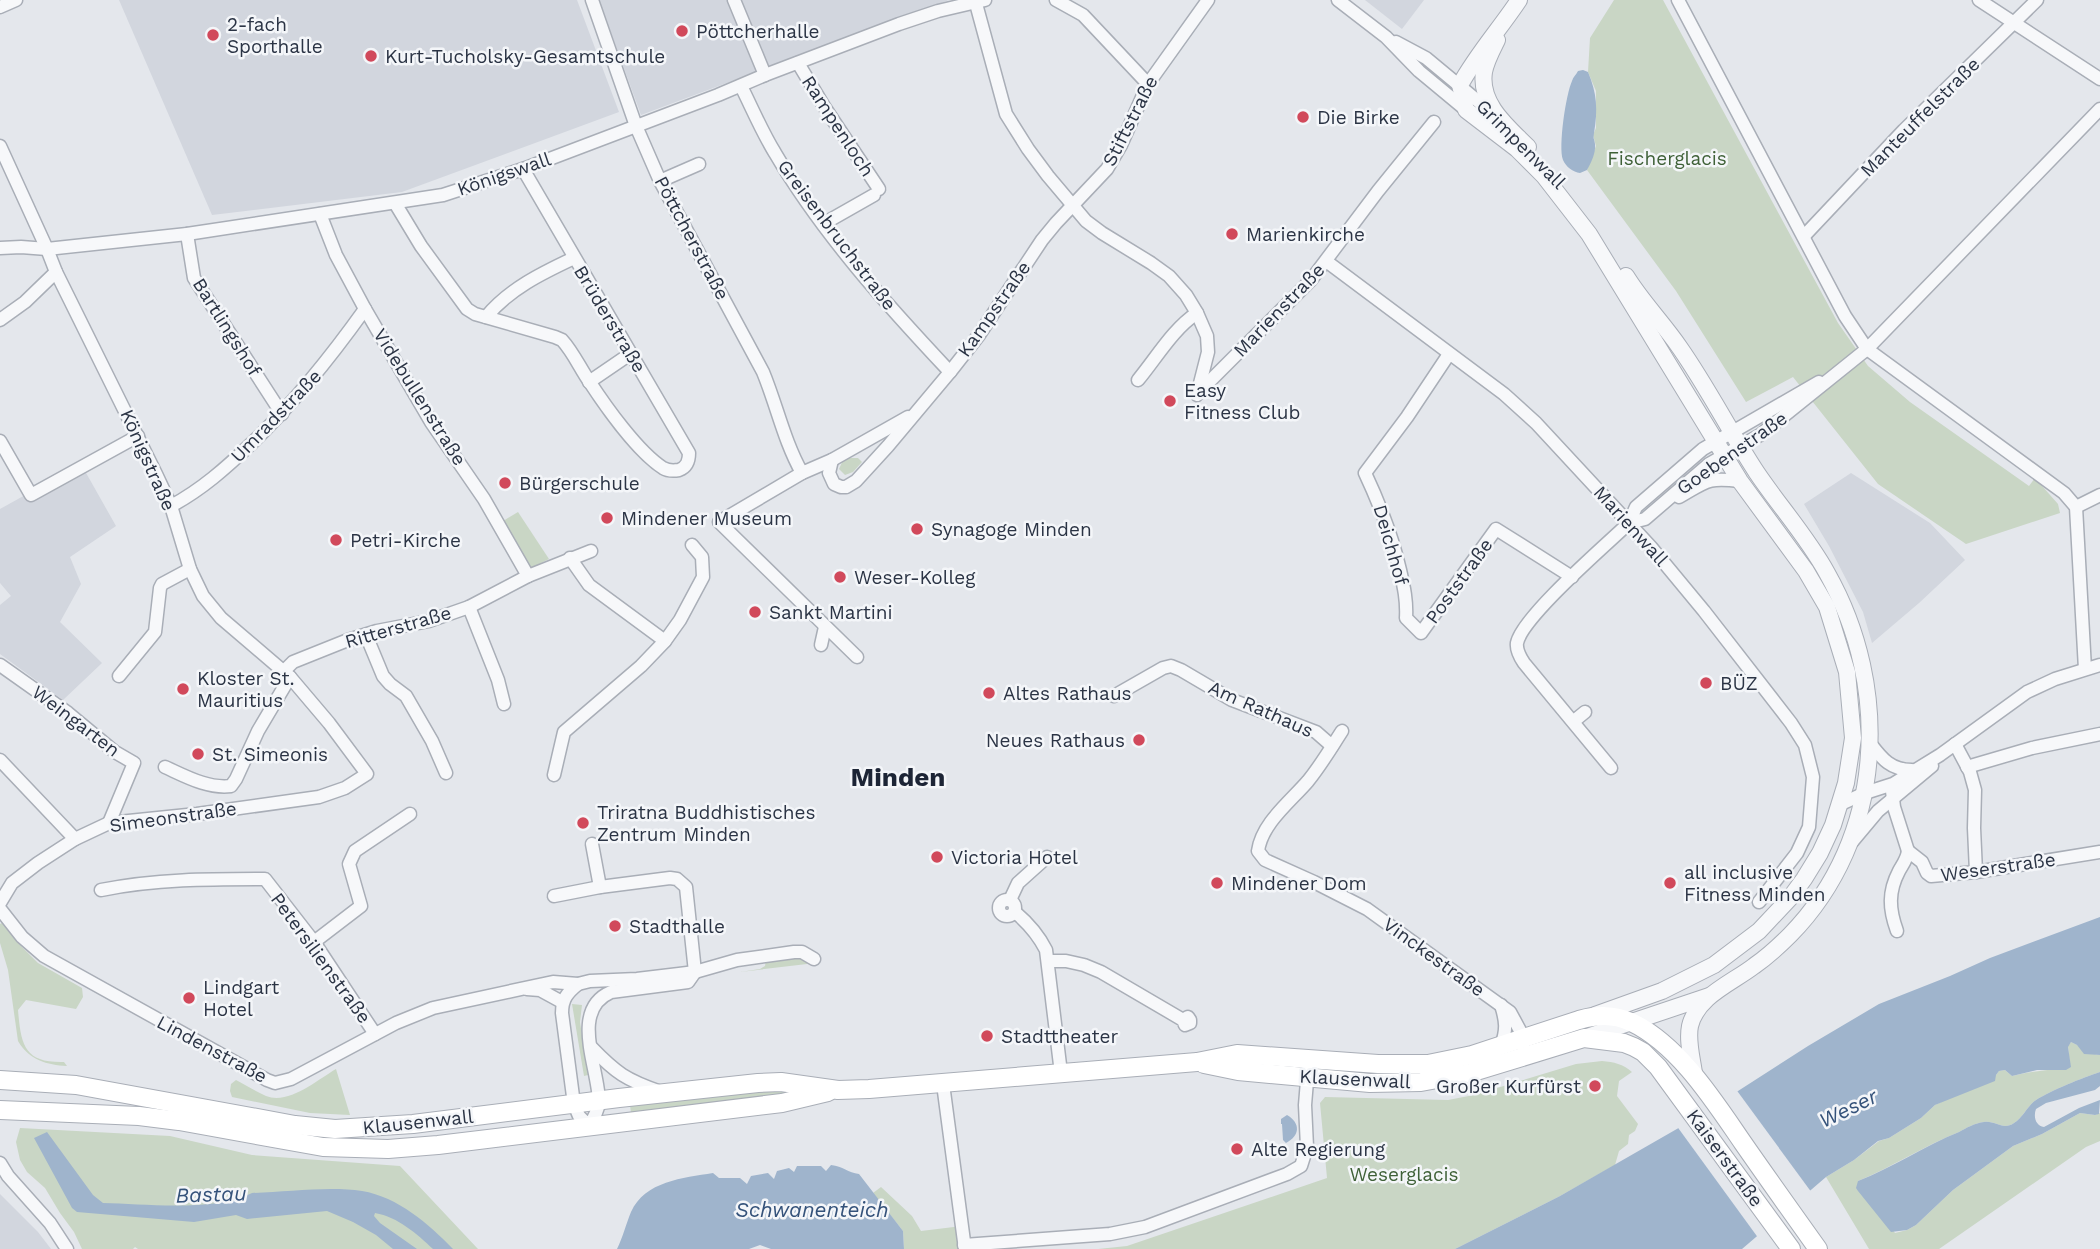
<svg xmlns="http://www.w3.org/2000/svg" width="2100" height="1249" font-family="'Work Sans',sans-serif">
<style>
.built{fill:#d2d6de}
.green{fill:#c9d6c5}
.water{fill:#9fb4cc}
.pier{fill:#e4e7ec}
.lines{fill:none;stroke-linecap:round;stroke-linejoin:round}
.minor-casing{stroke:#a9aeb7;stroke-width:15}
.tertiary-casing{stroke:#a9aeb7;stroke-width:18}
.secondary-casing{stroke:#a9aeb7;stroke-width:20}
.minor{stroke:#f7f8fa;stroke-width:12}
.tertiary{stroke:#f7f8fa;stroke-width:16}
.secondary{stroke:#fff;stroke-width:18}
.poi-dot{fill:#d1495b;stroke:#f4f6f9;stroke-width:2.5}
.labels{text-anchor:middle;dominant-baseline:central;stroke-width:5;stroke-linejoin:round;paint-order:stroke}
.poi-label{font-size:19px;fill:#2b3445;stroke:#f4f6f9;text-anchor:start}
.street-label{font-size:19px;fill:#2b3445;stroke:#f4f6f9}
.park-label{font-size:19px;fill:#3f6138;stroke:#f4f6f9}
.water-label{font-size:21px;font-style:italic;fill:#34527a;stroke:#f4f6f9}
.district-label{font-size:26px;font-weight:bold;fill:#1d2536;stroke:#f4f6f9}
</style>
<rect width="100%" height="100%" fill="#e4e7ec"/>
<g class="built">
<polygon points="119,0 577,0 619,112 402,192 212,215"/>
<polygon points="599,0 949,0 641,115"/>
<polygon points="1365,0 1424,0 1402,29"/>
<polygon points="81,464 116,526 70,557 81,584 60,622 102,663 63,700 0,654 0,605 11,596 0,583 0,509"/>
<polygon points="1851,473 1930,523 1965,560 1919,603 1872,643 1863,612 1829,546 1804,504"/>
<polygon points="0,1194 38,1232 51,1249 0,1249"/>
</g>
<g class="green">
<polygon points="1614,0 1663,0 1838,323 1868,366 1910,402 2029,486 2035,478 2058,504 2060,513 1966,544 1878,484 1793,377 1746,402 1676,291 1587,170 1596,146 1593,135 1596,128 1596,91 1588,72 1590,38"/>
<polygon points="844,458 858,458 862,462 853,472 845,475 839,469"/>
<polygon points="518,512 549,559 531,568 503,521"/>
<path d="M2,923L16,941L38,963L82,988L83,997L76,1009L26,1000L18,1010C21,1045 24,1063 64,1062L67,1066C47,1065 29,1060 18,1041L8,970L0,943V924Z"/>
<polygon points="800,956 808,962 807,964 740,972 760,969 765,966 766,960"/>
<polygon points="572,1004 582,1005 580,1022 588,1075 584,1076"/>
<path d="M2071,1042L2097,1055H2100V1072C2082,1078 2052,1090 2036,1100C2027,1106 2023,1118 2014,1123C2003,1131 1995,1120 1984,1122C1975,1123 1966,1128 1959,1132C1924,1146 1892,1167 1858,1181L1895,1233L1907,1230L1916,1225L1953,1190L2013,1146L2042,1134L2080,1113L2095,1115L2100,1113V1141L2086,1147L1939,1249H1869L1826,1177L1854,1160L1879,1141L1889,1138L1921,1118L1935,1105L1996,1075L1999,1071L2005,1070L2012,1076C2032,1071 2051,1070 2070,1067L2068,1046Z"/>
<path d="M1602,1061C1614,1062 1623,1064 1632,1072L1619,1081L1617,1096L1638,1124L1635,1131L1629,1135L1628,1144L1619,1151L1615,1165L1560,1196L1455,1249H1098L1127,1246L1327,1178L1320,1103L1325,1097L1448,1100L1474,1095L1576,1064Z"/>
<path d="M336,1069L350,1115L310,1113L232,1097L230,1091L231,1084L236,1080C246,1085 255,1091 266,1096C289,1105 317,1080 336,1069Z"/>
<polygon points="791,1090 791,1095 631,1113 630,1105 738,1091"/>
<polygon points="20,1128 170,1136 252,1155 400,1166 478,1249 138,1249 135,1247 133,1249 82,1249 74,1232 60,1213 45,1188 27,1172 20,1160 16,1142"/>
<polygon points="881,1187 912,1216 921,1231 962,1226 964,1249 904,1249 903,1231 873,1193"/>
</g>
<g class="water">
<path d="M1583,70L1588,72C1597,93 1598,110 1594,133C1593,140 1594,137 1595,144C1596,153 1591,163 1587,170L1580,173C1573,172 1566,167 1563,160C1558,147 1566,94 1572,81C1573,77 1576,75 1578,71Z"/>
<polygon points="2100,917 2100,1055 2084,1054 2077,1045 2071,1042 2068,1047 2071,1067 2066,1070 2037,1070 2012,1076 2005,1070 1999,1071 1996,1075 1995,1081 1935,1105 1921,1118 1889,1138 1878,1141 1854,1160 1826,1177 1742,1249 1455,1249 1560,1196 1696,1118 1808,1046 1879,1004 1950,976 1990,958"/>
<path d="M2100,1072V1086L2095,1090L2046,1103L2036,1109C2033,1117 2036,1126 2044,1127L2079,1108L2100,1100L2099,1114L2095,1115L2080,1113L2042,1134L2013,1146L1953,1190L1916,1225L1907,1230L1891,1232L1858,1191L1856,1188L1858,1181C1892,1168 1924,1146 1959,1132C1966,1128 1975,1123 1984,1122C1995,1120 2003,1131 2014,1123C2023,1118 2027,1106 2036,1100C2052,1090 2082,1078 2100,1072Z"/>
<path d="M1287,1115C1301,1123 1300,1136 1286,1143L1283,1140L1282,1124H1281V1119Z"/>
<path d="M47,1132L93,1195L103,1203C146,1204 215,1212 252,1193C287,1192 329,1186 362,1191C398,1197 429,1224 453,1249H433C417,1234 398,1217 375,1213L374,1216L380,1223L417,1249H393L376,1235L353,1222L327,1211L247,1219L236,1215L194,1222L77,1212L72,1208L34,1138Z"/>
<path d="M831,1165C843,1166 848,1173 859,1174L903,1231L904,1249H771L760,1245L749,1249H617C623,1237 626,1224 631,1212C645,1181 683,1178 713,1173L719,1178H740L747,1184L751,1176L768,1173L774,1179L777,1171L789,1168L794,1172L797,1166H821L826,1171Z"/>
</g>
<polygon class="pier" points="1735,1088 1812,1193 1759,1239 1676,1125"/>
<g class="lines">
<defs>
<g id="minor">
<path d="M592,0L636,126L660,181L763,372C777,406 784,441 802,473"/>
<polyline points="734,0 765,75"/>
<polyline points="975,0 1006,114 1028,149 1048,176 1086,221 1102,233 1151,263 1169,276 1186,295 1197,313 1207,336 1208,352 1197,395"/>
<polyline points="1056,0 1083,15 1148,84"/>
<polyline points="1338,0 1386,37 1419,71 1466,110"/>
<polyline points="1678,0 1845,316 1867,349 2064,493 2076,507 2085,669"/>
<polyline points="1979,0 2100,79"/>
<polyline points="0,7 16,0"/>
<polyline points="1396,42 1426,58 1485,107 1494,113"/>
<polyline points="798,63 825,108 879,189"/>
<path d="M741,86C752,108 762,132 775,153C822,233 887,305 950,372"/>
<polyline points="0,146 47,249 56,272 156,474 171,506 190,569 203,596 221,618 290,677 329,723 367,774 345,788 319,797 197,814 109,823 75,839 38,863 12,883 0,903"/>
<polyline points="660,181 699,164"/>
<path d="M395,203L421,246L467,309L475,314L555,337L562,340C573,352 580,368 589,381C606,407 638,452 663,468C668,471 673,471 679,470C687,467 689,461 689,453L523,169"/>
<polyline points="320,214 336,255 365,309 431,422 484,499 528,576"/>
<polyline points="823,224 874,195"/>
<polyline points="187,234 194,278 282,414"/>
<polyline points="1804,236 1904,130 2037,0"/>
<polyline points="0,248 21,247 47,249 187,234 443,195 523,169 718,95 765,75 899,24 938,11 985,0"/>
<polyline points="1326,261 1504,394 1536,423 1651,547 1704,611 1791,723 1805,745 1813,777 1809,827 1797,853 1759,902"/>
<path d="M486,317C509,289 542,273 574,258"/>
<polyline points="0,320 25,302 56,272"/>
<path d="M1449,354L1407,417L1365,473C1380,505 1392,535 1400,570C1404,587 1407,601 1406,618L1421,633L1496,529L1572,577"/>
<path d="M1138,380C1157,357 1173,329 1197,313"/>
<polyline points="589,382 630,354"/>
<polyline points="1198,393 1311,280 1378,191 1434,122"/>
<polyline points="0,441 31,495 138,436"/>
<polyline points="832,460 829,473 834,484 841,487 846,487 856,481 888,446 950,372 979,335 1042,240 1056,223 1107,169 1121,145 1148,84 1208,0"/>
<path d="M1679,497C1707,481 1707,477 1740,481"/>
<path d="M171,506C201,490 226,468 251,444C294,403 330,358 365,309"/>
<polyline points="2076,507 2100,495"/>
<polyline points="1629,523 1645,519 1709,464 1760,435 1867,349 2100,109"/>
<polyline points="570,558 589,585 665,641"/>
<polyline points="469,607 498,680 504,704"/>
<polyline points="366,635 383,676 390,684 406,696 432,741 446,773"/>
<polyline points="821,645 825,627"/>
<polyline points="857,657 719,522 802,473 832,460 908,417"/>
<polyline points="0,665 68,713 115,752 134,763 109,823"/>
<polyline points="284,671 293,662 348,640 377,631 429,621 469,607 528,576 591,551"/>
<polyline points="119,676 155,632 160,588 162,584 190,569"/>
<polyline points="1114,696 1163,668 1171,666 1181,670 1232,700 1316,732 1332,746"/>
<polyline points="1574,721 1585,712"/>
<path d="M1342,731C1331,748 1321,765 1308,781C1290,802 1262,823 1258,851L1265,860L1314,882L1367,909L1510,1012L1524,1038L1523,1046"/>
<path d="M1870,743C1882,759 1891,770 1912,770"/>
<polyline points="1955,744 1970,772 1975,790 1974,828 1976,872"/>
<polyline points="0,760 75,839"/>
<path d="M165,767C185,776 208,789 231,786L236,779L258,731L290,677"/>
<polyline points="1967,767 2032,748 2100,734"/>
<path d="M1611,768L1524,663C1520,657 1516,650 1517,643C1522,617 1607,544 1629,523L1636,507L1703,449L1819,382"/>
<polyline points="554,775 564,732 641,666 665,641 680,620 703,577 702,557 692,545"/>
<polyline points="1892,791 1894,807 1908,851"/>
<polyline points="1841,804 1865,793 1893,784 1940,755 2027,692 2055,679 2100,665"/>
<polyline points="1852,842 1878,811 1932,766"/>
<polyline points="592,844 600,887"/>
<polyline points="1908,851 1922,862 1927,873 1931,876 1976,872 2100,852"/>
<path d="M101,890C155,879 210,879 265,879L314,942L375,1034"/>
<polyline points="554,896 600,887 670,878 677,879 686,887 695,972"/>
<circle cx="1007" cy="908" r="8"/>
<polyline points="1010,900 1018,883 1047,857"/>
<polyline points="0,909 22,937 44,956 267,1080 275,1083 291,1079 396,1023 433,1008 553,982 578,984 590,981 637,979 679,974 695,972 737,960 794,952 802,952 814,959"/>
<path d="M1015,912C1028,923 1038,934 1046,950L1061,1073"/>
<path d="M1897,931C1889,909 1888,892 1899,871C1903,864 1907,859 1908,851"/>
<polyline points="314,942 361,906 349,864 355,851 410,814"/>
<polyline points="1048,961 1066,961 1084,965 1101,972 1183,1020 1185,1025 1190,1023 1190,1020 1188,1017 1183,1020"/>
<path d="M578,984C567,993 562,999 562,1013L574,1104L579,1116L589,1126C594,1118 598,1111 599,1102C599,1069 569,1010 611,992L688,982L695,972"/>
<polyline points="527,989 540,990 562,1002"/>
<path d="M1501,1005C1506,1021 1507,1030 1501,1046"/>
<path d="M591,1047C616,1073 626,1080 661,1092"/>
<polyline points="943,1084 965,1249"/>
<polyline points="0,1163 8,1176 50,1223 67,1249"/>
<polyline points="964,1245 1110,1234 1145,1227 1287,1174 1301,1166 1307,1147 1305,1105 1308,1069"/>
</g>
<g id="tertiary">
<path d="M1519,0C1499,30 1477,54 1460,85L1466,110L1517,149L1544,176L1589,234L1740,481L1806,571L1827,607L1847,672L1853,738L1846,783L1833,825L1820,853L1804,879L1790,898L1759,931L1714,965L1662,991L1595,1015"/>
<path d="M1497,40C1492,50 1486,61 1484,72C1479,104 1508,127 1528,147"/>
<path d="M1626,276C1642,302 1663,323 1680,348C1708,388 1730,432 1757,473C1780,507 1808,538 1827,573C1892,688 1885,838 1790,935C1779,946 1767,957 1754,966C1732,983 1697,996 1690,1026C1687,1041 1692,1058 1694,1073"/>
<polyline points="1584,1038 1709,996"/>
</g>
<g id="secondary">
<polyline points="1204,1064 1238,1071 1370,1083 1421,1082 1470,1073 1584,1038 1624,1043 1634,1047 1643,1052 1658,1067 1791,1249"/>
<path d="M0,1080L76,1085L295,1125L335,1129L413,1124L619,1098L758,1083L781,1082L838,1090L869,1089L1197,1062L1237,1054L1378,1064H1428L1472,1055L1579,1020C1597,1015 1613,1014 1631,1022C1679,1045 1714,1101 1743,1143C1768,1179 1793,1214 1818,1249"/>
<polyline points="0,1110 139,1116 179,1121 323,1147 388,1149 438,1145 782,1103 828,1092"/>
</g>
</defs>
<use href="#minor" class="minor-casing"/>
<use href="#tertiary" class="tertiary-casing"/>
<use href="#secondary" class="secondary-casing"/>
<use href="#minor" class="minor"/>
<use href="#tertiary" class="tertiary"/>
<use href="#secondary" class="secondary"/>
</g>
<g class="poi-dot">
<circle cx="682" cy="31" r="7"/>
<circle cx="213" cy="35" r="7"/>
<circle cx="371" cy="56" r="7"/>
<circle cx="1303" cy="117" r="7"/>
<circle cx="1232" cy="234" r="7"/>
<circle cx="1170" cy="401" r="7"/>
<circle cx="505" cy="483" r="7"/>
<circle cx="607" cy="518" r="7"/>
<circle cx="917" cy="529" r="7"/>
<circle cx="336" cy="540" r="7"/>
<circle cx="840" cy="577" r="7"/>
<circle cx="755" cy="612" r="7"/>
<circle cx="1706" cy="683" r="7"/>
<circle cx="183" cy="689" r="7"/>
<circle cx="989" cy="693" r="7"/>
<circle cx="1139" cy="740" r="7"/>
<circle cx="198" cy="754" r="7"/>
<circle cx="583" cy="823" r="7"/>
<circle cx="937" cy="857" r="7"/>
<circle cx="1217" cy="883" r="7"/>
<circle cx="1670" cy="883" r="7"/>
<circle cx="615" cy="926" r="7"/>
<circle cx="189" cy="998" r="7"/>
<circle cx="987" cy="1036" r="7"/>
<circle cx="1595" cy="1086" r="7"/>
<circle cx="1237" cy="1149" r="7"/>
</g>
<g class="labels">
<g class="poi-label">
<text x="227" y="24">2-fach<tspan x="227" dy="22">Sporthalle</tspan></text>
<text x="696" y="31">Pöttcherhalle</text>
<text x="385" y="56">Kurt-Tucholsky-Gesamtschule</text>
<text x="1317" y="117">Die Birke</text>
<text x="1246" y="234">Marienkirche</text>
<text x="1184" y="390">Easy<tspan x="1184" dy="22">Fitness Club</tspan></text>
<text x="519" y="483">Bürgerschule</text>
<text x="621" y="518">Mindener Museum</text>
<text x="931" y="529">Synagoge Minden</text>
<text x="350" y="540">Petri-Kirche</text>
<text x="854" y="577">Weser-Kolleg</text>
<text x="769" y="612">Sankt Martini</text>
<text x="197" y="678">Kloster St.<tspan x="197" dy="22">Mauritius</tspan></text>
<text x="1720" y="683">BÜZ</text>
<text x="1003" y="693">Altes Rathaus</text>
<text x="1125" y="740" text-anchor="end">Neues Rathaus</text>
<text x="212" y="754">St. Simeonis</text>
<text x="597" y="812">Triratna Buddhistisches<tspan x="597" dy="22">Zentrum Minden</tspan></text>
<text x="951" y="857">Victoria Hotel</text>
<text x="1684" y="872">all inclusive<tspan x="1684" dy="22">Fitness Minden</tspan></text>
<text x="1231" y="883">Mindener Dom</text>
<text x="629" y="926">Stadthalle</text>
<text x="203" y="987">Lindgart<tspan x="203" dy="22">Hotel</tspan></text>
<text x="1001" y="1036">Stadttheater</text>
<text x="1581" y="1086" text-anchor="end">Großer Kurfürst</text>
<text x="1251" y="1149">Alte Regierung</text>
</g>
<g class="street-label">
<text transform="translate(1920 117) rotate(-45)">Manteuffelstraße</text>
<text transform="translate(1130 121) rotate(-63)">Stiftstraße</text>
<text transform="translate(838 126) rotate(57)">Rampenloch</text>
<text transform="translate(1521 144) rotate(45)">Grimpenwall</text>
<text transform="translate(504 174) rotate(-19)">Königswall</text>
<text transform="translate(837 235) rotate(53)">Greisenbruchstraße</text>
<text transform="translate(692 238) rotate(62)">Pöttcherstraße</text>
<text transform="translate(994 309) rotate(-55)">Kampstraße</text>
<text transform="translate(1279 310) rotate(-46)">Marienstraße</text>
<text transform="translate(610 319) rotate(59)">Brüderstraße</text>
<text transform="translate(227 327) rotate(58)">Bartlingshof</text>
<text transform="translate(420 397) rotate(58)">Videbullenstraße</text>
<text transform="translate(276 416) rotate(-46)">Umradstraße</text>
<text transform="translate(1732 453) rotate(-35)">Goebenstraße</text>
<text transform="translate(148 460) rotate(66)">Königstraße</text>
<text transform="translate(1631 526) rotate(48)">Marienwall</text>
<text transform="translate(1391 545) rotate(74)">Deichhof</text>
<text transform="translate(1459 581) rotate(-54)">Poststraße</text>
<text transform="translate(398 627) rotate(-16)">Ritterstraße</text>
<text transform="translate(1261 709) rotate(24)">Am Rathaus</text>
<text transform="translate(76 721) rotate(37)">Weingarten</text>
<text transform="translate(173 817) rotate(-8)">Simeonstraße</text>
<text transform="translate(1998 867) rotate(-8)">Weserstraße</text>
<text transform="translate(1434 957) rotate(36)">Vinckestraße</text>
<text transform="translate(321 958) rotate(54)">Petersilienstraße</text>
<text transform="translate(212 1049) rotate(28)">Lindenstraße</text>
<text transform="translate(1355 1079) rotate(3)">Klausenwall</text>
<text transform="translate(418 1122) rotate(-6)">Klausenwall</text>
<text transform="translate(1725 1158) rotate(54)">Kaiserstraße</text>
</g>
<g class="park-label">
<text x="1667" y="158">Fischerglacis</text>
<text x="1404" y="1174">Weserglacis</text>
</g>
<g class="water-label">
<text transform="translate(1848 1108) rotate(-26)">Weser</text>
<text transform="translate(211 1194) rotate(-2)">Bastau</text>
<text x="812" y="1209">Schwanenteich</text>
</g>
<g class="district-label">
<text x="898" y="777">Minden</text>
</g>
</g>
</svg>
